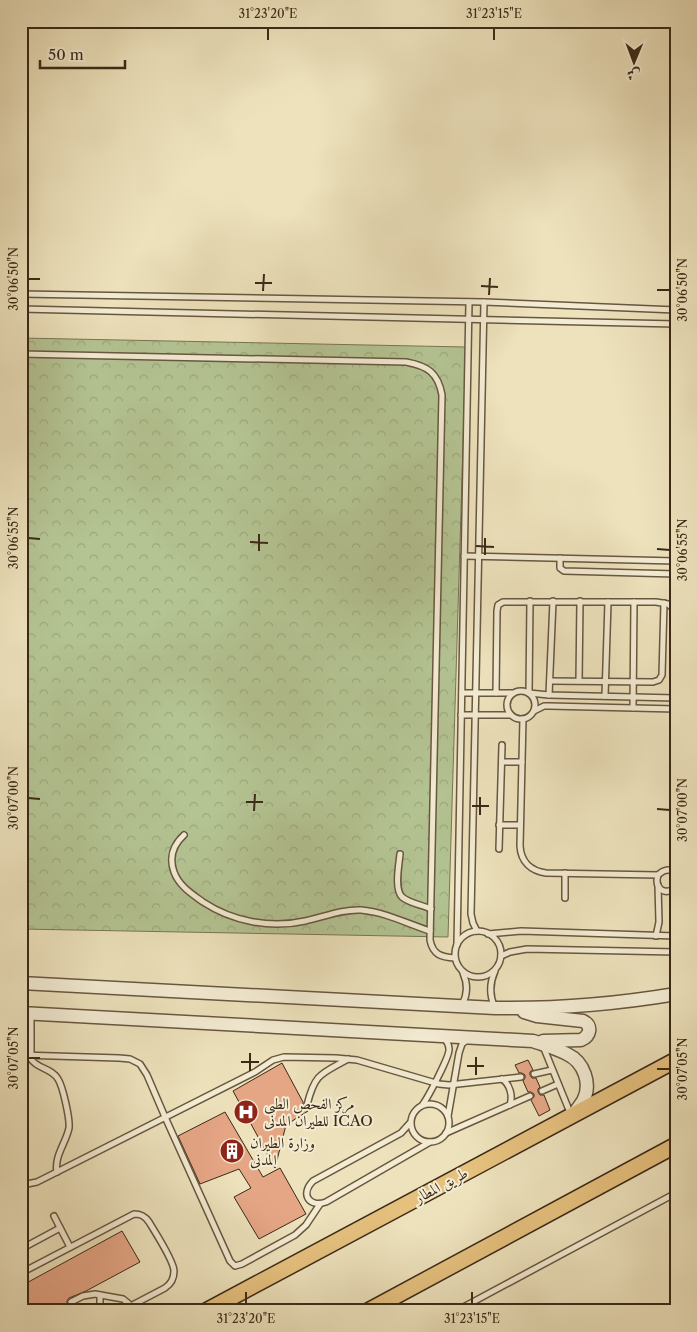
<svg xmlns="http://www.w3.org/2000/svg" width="697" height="1332" font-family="'Libre Caslon Text',Amiri,serif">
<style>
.park{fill:url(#park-crowns);stroke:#787655}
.building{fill:#e5a686;stroke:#3b2917}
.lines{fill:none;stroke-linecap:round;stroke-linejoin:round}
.service-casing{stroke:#685740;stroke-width:8}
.tertiary-casing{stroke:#685740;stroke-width:15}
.primary-casing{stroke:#3b2917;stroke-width:18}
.service{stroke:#f3ecd3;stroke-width:5}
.tertiary{stroke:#f3ecd3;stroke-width:12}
.primary{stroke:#e6c17e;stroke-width:15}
.ticks{fill:none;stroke:#3b2917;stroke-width:2}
.labels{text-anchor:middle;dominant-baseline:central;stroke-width:4;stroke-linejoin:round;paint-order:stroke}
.poi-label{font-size:15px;fill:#3b2917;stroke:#f3ecd3;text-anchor:start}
.street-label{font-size:15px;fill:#3b2917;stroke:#f3ecd3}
.neatline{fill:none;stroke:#3b2917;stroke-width:2}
.ticks-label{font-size:12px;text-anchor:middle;fill:#3b2917}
</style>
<defs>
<pattern id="park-crowns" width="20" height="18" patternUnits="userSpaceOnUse" patternTransform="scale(1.25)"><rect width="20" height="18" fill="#b4c493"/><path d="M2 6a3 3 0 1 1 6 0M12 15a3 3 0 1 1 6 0" fill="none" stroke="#9ca87e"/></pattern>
</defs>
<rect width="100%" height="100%" fill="#ede2bc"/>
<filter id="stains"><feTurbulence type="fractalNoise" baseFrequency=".004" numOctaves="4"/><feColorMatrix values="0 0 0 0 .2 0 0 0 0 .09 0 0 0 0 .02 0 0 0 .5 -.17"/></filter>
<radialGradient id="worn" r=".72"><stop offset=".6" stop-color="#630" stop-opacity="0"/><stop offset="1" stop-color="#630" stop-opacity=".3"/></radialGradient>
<polygon class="park" points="21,338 466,347 448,937 21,929"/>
<g class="building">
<polygon points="528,1060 533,1070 530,1072 530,1075 532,1078 536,1078 540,1087 538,1089 538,1092 540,1095 544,1095 550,1110 539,1116 531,1100 534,1097 534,1094 531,1092 528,1092 523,1081 525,1078 525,1075 522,1073 519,1073 515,1065"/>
<polygon points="282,1063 303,1102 303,1107 308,1111 286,1125 275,1168 233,1091"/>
<polygon points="225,1112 263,1177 280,1168 306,1214 259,1239 234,1197 251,1188 239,1169 200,1184 178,1136"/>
<polygon points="122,1231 140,1262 86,1291 69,1298 67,1301 67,1304 70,1306 73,1306 76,1311 21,1311 21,1286"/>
</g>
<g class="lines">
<defs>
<g id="service">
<polyline points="21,294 484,302 676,310"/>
<polyline points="21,309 676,324"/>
<path d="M21,354L406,362C428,366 438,373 442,395L430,940C433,955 441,957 455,958"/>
<polyline points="464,556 676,561"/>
<polyline points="560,558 560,568 564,571 676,574"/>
<polyline points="530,601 529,693 549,695 676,698"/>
<polyline points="550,681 653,682 659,680 662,675 664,603"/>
<polyline points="579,681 580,601"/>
<circle cx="521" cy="705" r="14"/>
<polyline points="462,693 512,693"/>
<polyline points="496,693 497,611 498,605 503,602 656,602 668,604 676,611"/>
<polyline points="549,695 553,601"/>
<polyline points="605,696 608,602"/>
<polyline points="633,708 634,602"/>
<polyline points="534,711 544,706 549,706 676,709"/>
<polyline points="461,715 511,715"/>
<path d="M523,719L520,846C521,862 531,871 546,873L658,875"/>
<polyline points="502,762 522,762"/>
<polyline points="499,825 520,825"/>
<path d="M184,835C173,845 169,858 174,872C179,886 192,894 203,902C232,921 270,929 305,921C324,917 342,909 361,910C385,912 408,924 430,931"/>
<polyline points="499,849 502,745"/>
<path d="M400,854C399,865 394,889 402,897C409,903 422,905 431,909"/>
<polyline points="565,873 565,898"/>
<path d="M676,873C670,868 663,870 658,875C654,888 664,896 676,888"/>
<polyline points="477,931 473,923 471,914 484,302"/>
<circle cx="478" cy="954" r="23"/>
<polyline points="488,934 521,931 676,936"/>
<polyline points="656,936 659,922 658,885"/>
<polyline points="457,945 469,302"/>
<polyline points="501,956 510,952 527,949 676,952"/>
<path d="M495,971C489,984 489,995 495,1008"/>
<path d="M462,1005C468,994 468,984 463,973"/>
<path d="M31,1014V1059C37,1069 52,1068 58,1079C63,1087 70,1119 69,1128C66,1143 54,1156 57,1172"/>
<polyline points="543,1046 571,1115"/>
<polyline points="21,1055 119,1058 130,1059 140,1064 147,1075 165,1117 230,1261 235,1266 242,1264 295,1235 306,1225 320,1204"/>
<polyline points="534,1074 552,1070"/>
<path d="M502,1079C510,1084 513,1096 510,1105"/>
<polyline points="542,1091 558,1084"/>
<circle cx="430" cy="1123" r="19"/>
<path d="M423,1104C428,1097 450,1056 449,1049C449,1044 447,1042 444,1038"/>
<path d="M307,1105C315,1073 321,1074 348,1059"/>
<polyline points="448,1116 459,1053 462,1044 467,1040"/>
<path d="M410,1123L401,1133L313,1181C300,1194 309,1208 326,1202L430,1142"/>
<polyline points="446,1133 530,1096"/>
<polyline points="21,1182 27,1184 37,1182 255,1072 273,1060 284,1057 336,1058 357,1060 439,1084 449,1085 521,1077"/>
<polyline points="54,1216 70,1247"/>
<polyline points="21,1249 60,1228"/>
<path d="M21,1273L134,1214C141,1214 145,1216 149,1222C155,1232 174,1261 174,1271C174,1279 171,1284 165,1288L121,1311"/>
<polyline points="71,1302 83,1296 95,1294 123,1299 128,1303 130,1306"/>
<polyline points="100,1311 100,1295"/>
<polyline points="456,1311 676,1193"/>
</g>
<g id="tertiary">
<path d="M21,983L495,1008C556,1009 616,1004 676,994"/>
<path d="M524,1012L537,1016L583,1021C593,1026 590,1036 581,1040L543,1041"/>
<path d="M21,1013L533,1041C544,1045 556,1048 567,1054C584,1062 592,1084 583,1101C580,1105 577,1110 573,1114"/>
</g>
<g id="primary">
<polyline points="206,1311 676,1060"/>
<polyline points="368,1311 676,1145"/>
</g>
</defs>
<use href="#service" class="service-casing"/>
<use href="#tertiary" class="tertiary-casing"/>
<use href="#primary" class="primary-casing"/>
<use href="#service" class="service"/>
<use href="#tertiary" class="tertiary"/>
<use href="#primary" class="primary"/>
</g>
<path class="ticks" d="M268,40V28M494,40V28M28,279H40M255,283H272M481,286L498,287M657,290H670M263,291L264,274M489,295L490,278M28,538L40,539M250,542L268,543M476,546L494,547M657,549L670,550M259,551V534M485,555V538M28,798L40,799M246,802H263M472,806H489M657,809L670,810M254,811L255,794M480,815V797M28,1058H40M241,1062H259M467,1066H484M657,1069H670M250,1071V1053M476,1075V1057M246,1304V1292M472,1304V1292"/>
<defs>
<symbol id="hospital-disc" viewBox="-11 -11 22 22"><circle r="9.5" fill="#8f2418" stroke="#f3ecd3"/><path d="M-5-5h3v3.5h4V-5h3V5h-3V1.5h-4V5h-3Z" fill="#fff"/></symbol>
<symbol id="building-disc" viewBox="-11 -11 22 22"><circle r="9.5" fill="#8f2418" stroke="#f3ecd3"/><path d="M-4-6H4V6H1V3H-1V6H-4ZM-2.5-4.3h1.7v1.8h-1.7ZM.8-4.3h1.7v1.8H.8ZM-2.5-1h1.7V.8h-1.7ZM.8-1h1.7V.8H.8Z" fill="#fff"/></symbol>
</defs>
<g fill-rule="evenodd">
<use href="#hospital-disc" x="232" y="1098" width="28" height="28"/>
<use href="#building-disc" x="218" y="1137" width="28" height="28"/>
</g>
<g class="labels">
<g class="poi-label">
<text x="264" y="1103">مركز الفحص الطبى<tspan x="264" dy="17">للطيران المدنى ICAO</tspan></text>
<text x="250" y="1142">وزارة الطيران<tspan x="250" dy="17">المدنى</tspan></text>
</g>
<g class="street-label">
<text transform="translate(441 1185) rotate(-28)">طريق المطار</text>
</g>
</g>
<rect width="697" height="1332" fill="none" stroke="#ede2bc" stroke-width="55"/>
<g transform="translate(634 62) rotate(181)" stroke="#f3ecd3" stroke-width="4" paint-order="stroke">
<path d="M0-4L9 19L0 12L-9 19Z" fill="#3b2917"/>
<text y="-8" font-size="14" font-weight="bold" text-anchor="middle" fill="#3b2917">ش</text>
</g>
<path d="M40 60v8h85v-8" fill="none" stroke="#3b2917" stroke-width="2.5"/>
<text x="48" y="60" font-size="15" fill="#3b2917" stroke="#f3ecd3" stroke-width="4" paint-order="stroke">50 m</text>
<rect x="28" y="28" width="642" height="1276" class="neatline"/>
<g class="ticks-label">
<text x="268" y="18">31°23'20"E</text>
<text x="494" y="18">31°23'15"E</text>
<text transform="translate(14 279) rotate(-90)" y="4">30°06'50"N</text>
<text transform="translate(683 290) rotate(-90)" y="4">30°06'50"N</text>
<text transform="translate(14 538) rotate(-90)" y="4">30°06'55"N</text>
<text transform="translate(683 550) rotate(-90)" y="4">30°06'55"N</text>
<text transform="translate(14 798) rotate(-90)" y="4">30°07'00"N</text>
<text transform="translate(683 810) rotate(-90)" y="4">30°07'00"N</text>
<text transform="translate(14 1058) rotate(-90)" y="4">30°07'05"N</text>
<text transform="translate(683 1069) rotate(-90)" y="4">30°07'05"N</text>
<text x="246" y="1323">31°23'20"E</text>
<text x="472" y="1323">31°23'15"E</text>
</g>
<rect width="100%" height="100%" filter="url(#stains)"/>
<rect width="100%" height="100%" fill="url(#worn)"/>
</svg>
